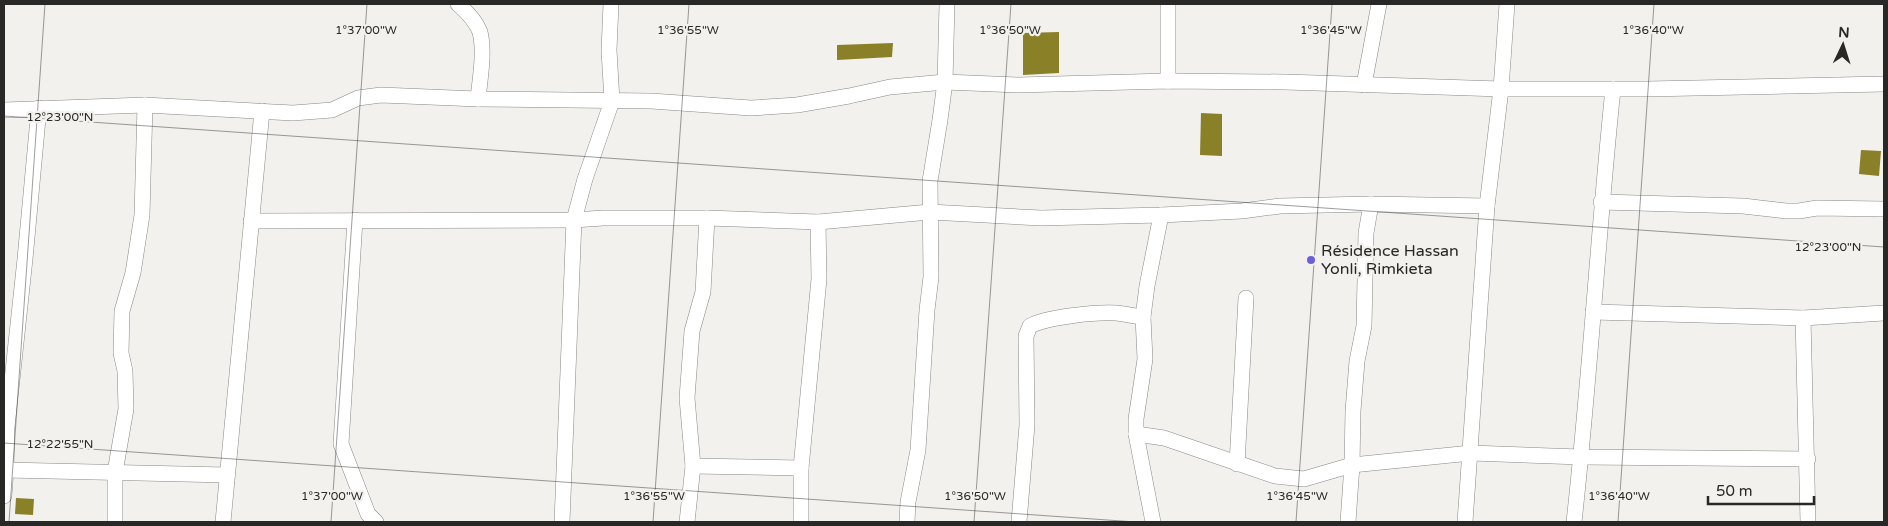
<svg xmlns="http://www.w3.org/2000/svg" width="1888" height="526" font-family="'Varela Round',sans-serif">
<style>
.building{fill:#898027}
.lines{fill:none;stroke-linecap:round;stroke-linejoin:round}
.minor-casing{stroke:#888885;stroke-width:16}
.minor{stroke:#fff;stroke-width:15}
.ticks{fill:none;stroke:#282827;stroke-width:1;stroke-opacity:0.45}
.poi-dot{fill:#6b60da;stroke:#f2f1ee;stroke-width:2}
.labels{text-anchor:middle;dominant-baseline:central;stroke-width:4.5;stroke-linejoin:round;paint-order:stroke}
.poi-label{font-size:16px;fill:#282827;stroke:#f2f1ee;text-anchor:start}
.ticks-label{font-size:12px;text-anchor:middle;fill:#282827;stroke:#f2f1ee;stroke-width:4.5;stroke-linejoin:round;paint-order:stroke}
</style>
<rect width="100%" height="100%" fill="#f2f1ee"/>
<g class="building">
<polygon points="1059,32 1059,73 1023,75 1023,33"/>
<polygon points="893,43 892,57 837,60 837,45"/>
<polygon points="1201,113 1222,114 1222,156 1200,155"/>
<polygon points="1861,150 1881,151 1879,176 1859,174"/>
<polygon points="16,498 34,499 33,515 15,514"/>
</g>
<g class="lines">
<defs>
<g id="minor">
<path d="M458,4C466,11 476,21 480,32C485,52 480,78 478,99"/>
<polyline points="1168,4 1168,81"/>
<polyline points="1364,85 1379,4"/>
<polyline points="4,110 145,105 293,113 332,110 358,98 381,95 478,99 651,101 751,108 797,105 849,96 890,87 945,82 1018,85 1168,81 1285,82 1501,89 1647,89 1884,84"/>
<polyline points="1601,202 1743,206 1786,211 1799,211 1817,208 1884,209"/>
<polyline points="355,220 341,444 368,514 376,522"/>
<polyline points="251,221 574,220 603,218 707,218 818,222 930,212 1041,218 1161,215 1242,211 1280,206 1371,204 1487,206"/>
<polyline points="1593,312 1803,318 1884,313"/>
<polyline points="1803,318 1808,522"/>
<polyline points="1136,434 1164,438 1275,476 1304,479 1352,465 1471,453 1581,457 1808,459"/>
<polyline points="1237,464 1246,298"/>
<polyline points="693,466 801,468"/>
<polyline points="6,470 227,475"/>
<polyline points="4,496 6,470 7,427 25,259 39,108"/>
<polyline points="115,522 115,472 126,409 125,371 121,353 122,311 133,273 142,215 145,105"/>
<polyline points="223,522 262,111"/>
<polyline points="562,522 574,220 585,179 612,101 609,50 611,4"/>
<polyline points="687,522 693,466 687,398 692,331 703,292 707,218"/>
<polyline points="801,522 801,468 819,279 818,222"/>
<polyline points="907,522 908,502 918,450 927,310 931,277 930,181 940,120 945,82 947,4"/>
<path d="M1019,522L1027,425L1026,336L1030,326C1047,317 1095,312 1116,313C1125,314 1134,316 1143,317"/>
<polyline points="1153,522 1136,434 1136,419 1145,359 1143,317 1147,286 1161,215"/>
<polyline points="1348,522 1352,465 1353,411 1357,361 1364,326 1366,233 1371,204"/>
<polyline points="1465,522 1487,206 1501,89 1507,4"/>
<path d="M1574,522C1590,378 1598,233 1613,89"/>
</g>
</defs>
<use href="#minor" class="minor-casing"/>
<use href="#minor" class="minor"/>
</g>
<path class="ticks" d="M4,116L1884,247M4,443L1136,522M9,522L45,4M331,522L367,4M653,522L689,4M974,522L1011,4M1296,522L1332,4M1618,522L1654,4"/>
<circle class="poi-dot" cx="1311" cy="260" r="5"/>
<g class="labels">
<g class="poi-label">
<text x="1321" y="251">Résidence Hassan<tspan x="1321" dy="18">Yonli, Rimkieta</tspan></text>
</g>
</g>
<g class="ticks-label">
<text x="366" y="34">1°37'00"W</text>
<text x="688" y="34">1°36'55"W</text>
<text x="1010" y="34">1°36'50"W</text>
<text x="1331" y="34">1°36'45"W</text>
<text x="1653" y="34">1°36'40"W</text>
<text x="60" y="121">12°23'00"N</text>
<text x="1828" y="251">12°23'00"N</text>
<text x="60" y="448">12°22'55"N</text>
<text x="332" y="500">1°37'00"W</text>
<text x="654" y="500">1°36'55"W</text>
<text x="975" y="500">1°36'50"W</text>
<text x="1297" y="500">1°36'45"W</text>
<text x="1619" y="500">1°36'40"W</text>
</g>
<rect width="1888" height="526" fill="none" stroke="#282827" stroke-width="10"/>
<g transform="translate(1843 45) rotate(4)" stroke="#f2f1ee" stroke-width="4" paint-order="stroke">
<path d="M0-4L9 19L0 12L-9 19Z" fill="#282827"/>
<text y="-8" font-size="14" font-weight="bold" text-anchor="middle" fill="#282827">N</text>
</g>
<path d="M1708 496v8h106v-8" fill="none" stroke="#282827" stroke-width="2.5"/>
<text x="1716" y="496" font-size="15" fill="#282827" stroke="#f2f1ee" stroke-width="4" paint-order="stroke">50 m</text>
</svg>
